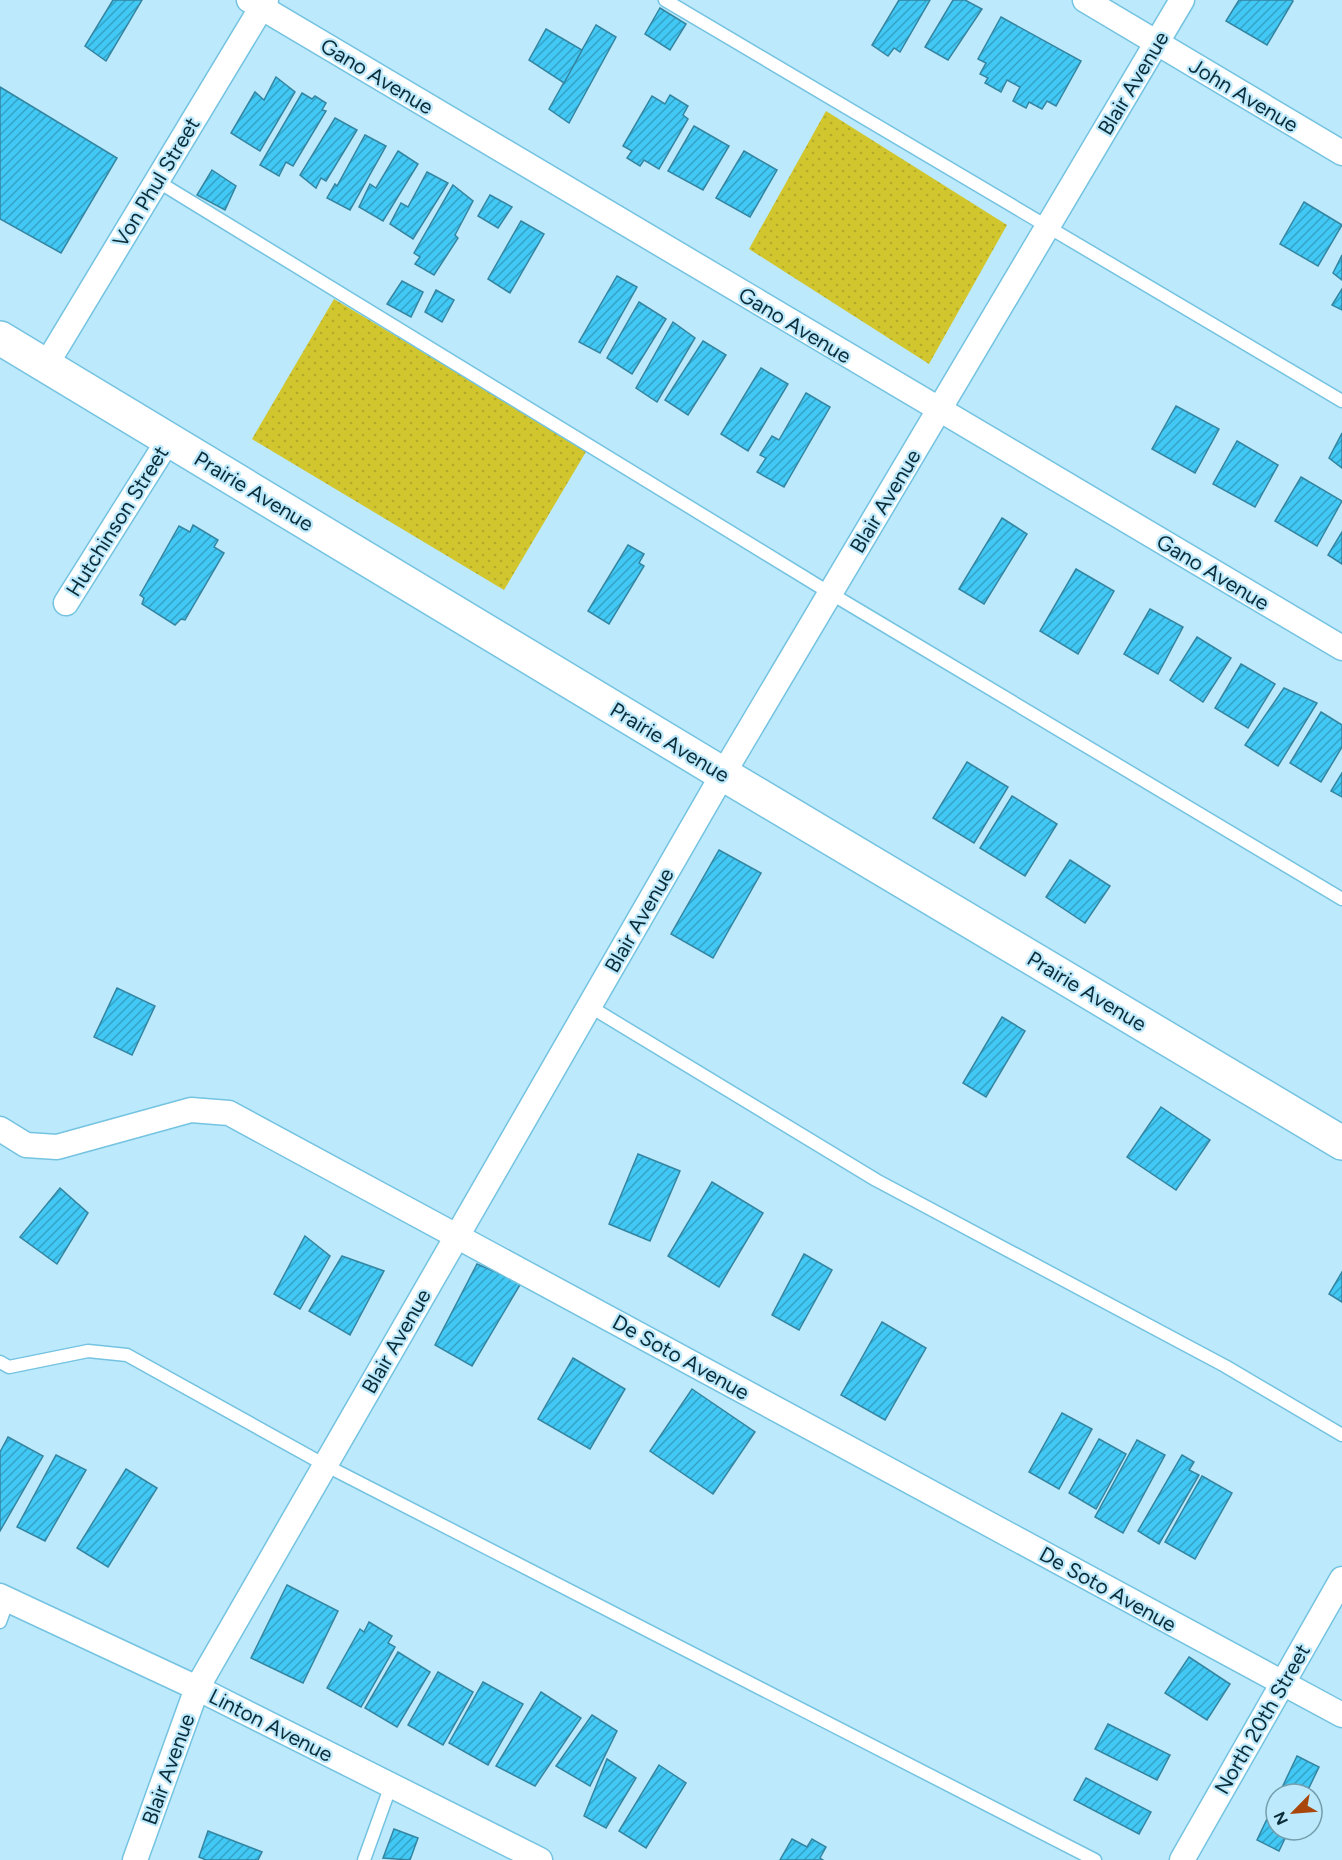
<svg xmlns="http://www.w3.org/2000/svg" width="1342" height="1860" font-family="Figtree,sans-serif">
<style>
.grass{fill:url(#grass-dots)}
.building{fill:url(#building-hatch);stroke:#3485a1;stroke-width:1.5}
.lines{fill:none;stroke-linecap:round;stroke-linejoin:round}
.lane-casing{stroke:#74c3e1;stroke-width:15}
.street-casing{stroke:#74c3e1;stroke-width:27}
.secondary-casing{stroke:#74c3e1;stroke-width:36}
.lane{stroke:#fff;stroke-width:12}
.street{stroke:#fff;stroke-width:24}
.secondary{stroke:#fff;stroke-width:33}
.labels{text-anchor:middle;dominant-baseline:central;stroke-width:4.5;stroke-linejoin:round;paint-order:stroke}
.street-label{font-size:21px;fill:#0b2d39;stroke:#bce9fb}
</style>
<defs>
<pattern id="grass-dots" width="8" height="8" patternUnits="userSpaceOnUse" patternTransform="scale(1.5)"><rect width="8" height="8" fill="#d2c62f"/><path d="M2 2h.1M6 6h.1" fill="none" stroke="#b3aa2a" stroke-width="1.8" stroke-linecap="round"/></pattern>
<pattern id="building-hatch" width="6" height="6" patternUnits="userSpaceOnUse" patternTransform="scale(1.5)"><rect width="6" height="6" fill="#42c8f4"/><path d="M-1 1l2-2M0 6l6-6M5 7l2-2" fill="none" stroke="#35a3c7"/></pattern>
</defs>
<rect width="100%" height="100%" fill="#bce9fb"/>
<g class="grass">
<polygon points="826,111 1007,225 929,364 749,249"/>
<polygon points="334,299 587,450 504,590 252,439"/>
</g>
<g class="building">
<polygon points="113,0 142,0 106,61 85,46"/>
<polygon points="899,0 930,0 900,52 894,48 888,56 872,45"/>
<polygon points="953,0 965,0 982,9 948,60 925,47"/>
<polygon points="1239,0 1292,0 1293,1 1267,45 1226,21"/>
<polygon points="660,8 686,24 670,50 645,34"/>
<polygon points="1001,17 1081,61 1056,106 1047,101 1042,109 1029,102 1026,108 1013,101 1020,87 1007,80 1001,92 985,83 988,78 980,74 986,63 978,59"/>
<polygon points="596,25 616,37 569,123 549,109"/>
<polygon points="546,29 582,50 564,83 529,60"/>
<polygon points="276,77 295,92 260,151 231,133 255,92 264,100"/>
<polygon points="0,87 117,158 61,253 0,219"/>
<polygon points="302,93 312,99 315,96 326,103 322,110 326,111 293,166 286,162 279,176 260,165"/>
<polygon points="670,95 688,106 683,115 688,119 659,169 644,160 640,166 627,158 632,151 623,146 652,96 665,104"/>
<polygon points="335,118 357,130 326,181 321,178 316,188 300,175"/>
<polygon points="694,126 729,146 703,190 668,171"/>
<polygon points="365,135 386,146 350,210 327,198 335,184 337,186"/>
<polygon points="398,151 418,164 383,221 359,207 370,184 376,188"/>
<polygon points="744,151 777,170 750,217 716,198"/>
<polygon points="212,170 236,186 225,210 197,195"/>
<polygon points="427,172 448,183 413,239 390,224 401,203 408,207"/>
<polygon points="453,185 473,201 455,235 458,238 434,275 415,264 420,257 414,253"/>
<polygon points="490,195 512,207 498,228 478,216"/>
<polygon points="1304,202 1342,225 1318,266 1280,244"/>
<polygon points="521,221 544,234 510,293 488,279"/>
<polygon points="1342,255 1342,280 1333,273"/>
<polygon points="617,276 637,287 600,353 579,342"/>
<polygon points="402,281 423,292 411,317 387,304"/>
<polygon points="1342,289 1342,310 1332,305"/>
<polygon points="436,290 454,300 442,322 425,312"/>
<polygon points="639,302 666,319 632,374 607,358"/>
<polygon points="673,322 695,338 657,402 636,388"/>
<polygon points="703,341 726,355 688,415 665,400"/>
<polygon points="761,368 788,384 748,451 721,434"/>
<polygon points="806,393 830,407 784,487 757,472 766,458 760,455 772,436 779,440"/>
<polygon points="1176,406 1219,429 1195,473 1152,449"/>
<polygon points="1342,433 1342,468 1329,458"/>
<polygon points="1237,441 1278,465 1255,507 1213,484"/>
<polygon points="1301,477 1342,501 1317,546 1275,521"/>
<polygon points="1002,518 1027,534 984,604 959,589"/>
<polygon points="193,525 218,540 214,547 224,553 185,620 181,619 175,625 142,604 144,598 140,595 179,526 190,532"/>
<polygon points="1342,532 1342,564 1328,555"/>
<polygon points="628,545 644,554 639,563 644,566 609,624 588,611"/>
<polygon points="1076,569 1114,591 1078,654 1040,631"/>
<polygon points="1150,609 1183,627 1158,674 1124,654"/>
<polygon points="1197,637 1231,658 1203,702 1170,680"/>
<polygon points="1241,664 1275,684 1248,728 1215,708"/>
<polygon points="1284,688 1317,703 1278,766 1245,745"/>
<polygon points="1321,712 1342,725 1342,747 1321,782 1290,763"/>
<polygon points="967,762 1008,787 974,843 933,818"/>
<polygon points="1342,773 1342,797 1331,791"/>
<polygon points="1012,796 1057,824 1025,876 980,848"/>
<polygon points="719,850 761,873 713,958 671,934"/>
<polygon points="1070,860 1110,886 1085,923 1046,897"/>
<polygon points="117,988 155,1006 132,1055 94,1037"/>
<polygon points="1002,1017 1025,1031 986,1097 963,1083"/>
<polygon points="1161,1107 1210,1140 1176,1190 1127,1157"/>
<polygon points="638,1154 680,1171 650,1241 609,1224"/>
<polygon points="712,1182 763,1213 719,1287 668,1256"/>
<polygon points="60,1188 88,1213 57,1264 20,1237"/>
<polygon points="305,1236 330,1256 300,1309 274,1294"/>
<polygon points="804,1254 832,1270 799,1330 772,1315"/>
<polygon points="342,1256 384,1271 350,1335 309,1311"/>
<polygon points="477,1264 521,1283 472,1366 435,1345"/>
<polygon points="1342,1272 1342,1302 1329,1294"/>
<polygon points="882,1322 926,1348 885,1420 841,1395"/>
<polygon points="573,1358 625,1389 590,1449 538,1419"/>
<polygon points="692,1389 755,1432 713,1494 650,1451"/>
<polygon points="1062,1413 1092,1429 1059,1489 1029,1472"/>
<polygon points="8,1437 43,1456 0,1531 0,1452"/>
<polygon points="1099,1439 1126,1454 1096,1509 1069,1493"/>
<polygon points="1137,1440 1165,1455 1123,1533 1095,1517"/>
<polygon points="56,1455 86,1470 45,1541 17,1527"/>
<polygon points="1182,1455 1194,1462 1189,1470 1199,1475 1159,1544 1138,1531"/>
<polygon points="126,1469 157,1488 108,1567 77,1548"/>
<polygon points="1202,1476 1232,1493 1195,1559 1165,1542"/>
<polygon points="287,1585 338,1611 303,1683 251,1658"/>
<polygon points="369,1622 392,1636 388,1643 395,1647 361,1707 327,1688 360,1629 364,1632"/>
<polygon points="398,1652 430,1672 397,1727 365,1708"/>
<polygon points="1189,1657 1230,1684 1207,1720 1165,1693"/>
<polygon points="438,1672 473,1692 443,1745 408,1725"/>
<polygon points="483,1682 523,1704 488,1765 449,1743"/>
<polygon points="541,1692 581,1718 535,1786 496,1766"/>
<polygon points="592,1715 617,1731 590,1786 556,1766"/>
<polygon points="1108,1724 1170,1755 1157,1780 1095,1749"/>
<polygon points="1297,1756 1319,1767 1306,1794 1279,1794"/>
<polygon points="607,1759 636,1778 606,1828 584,1816"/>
<polygon points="659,1765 686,1783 646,1848 619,1831"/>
<polygon points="1086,1778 1151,1812 1139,1834 1074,1800"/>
<polygon points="1276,1800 1276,1830 1289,1830 1279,1851 1257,1840"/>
<polygon points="394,1829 418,1838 410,1860 383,1858"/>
<polygon points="208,1831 262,1852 258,1860 206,1860 199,1857"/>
<polygon points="792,1839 807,1847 812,1839 826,1847 820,1858 823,1860 780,1860"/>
</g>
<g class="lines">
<defs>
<g id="lane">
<polyline points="665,0 1342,401"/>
<polyline points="157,181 830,593 1342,899"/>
<polyline points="589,1006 876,1180 1225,1366 1342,1435"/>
<polyline points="0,1362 9,1367 88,1351 127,1355 325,1465 1095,1860"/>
<polyline points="0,1622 8,1600"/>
<polyline points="364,1860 391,1785"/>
</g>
<g id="street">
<polyline points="249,0 1342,648"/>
<polyline points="1085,0 1342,153"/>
<polyline points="46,365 266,0"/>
<polyline points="66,603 169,439"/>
<polyline points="0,1129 26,1145 57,1147 191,1110 229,1113 1342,1715"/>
<polyline points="0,1596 197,1688 540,1860"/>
<polyline points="135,1860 197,1688 723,774 1182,0"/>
<polyline points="1182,1860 1342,1579"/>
</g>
<polyline id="secondary" points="0,338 723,774 1342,1143"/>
</defs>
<use href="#lane" class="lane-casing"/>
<use href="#street" class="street-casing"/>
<use href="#secondary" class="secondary-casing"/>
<use href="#lane" class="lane"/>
<use href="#street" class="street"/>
<use href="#secondary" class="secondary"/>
</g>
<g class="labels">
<g class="street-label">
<text transform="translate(377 76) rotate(31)">Gano Avenue</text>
<text transform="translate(1133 83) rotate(-59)">Blair Avenue</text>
<text transform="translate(1244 95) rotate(31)">John Avenue</text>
<text transform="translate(156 182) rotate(-59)">Von Phul Street</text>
<text transform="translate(795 325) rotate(31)">Gano Avenue</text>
<text transform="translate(254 491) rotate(31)">Prairie Avenue</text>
<text transform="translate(885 501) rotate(-59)">Blair Avenue</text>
<text transform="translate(117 521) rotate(-58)">Hutchinson Street</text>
<text transform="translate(1213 572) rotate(31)">Gano Avenue</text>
<text transform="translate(670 742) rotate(31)">Prairie Avenue</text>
<text transform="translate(639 920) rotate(-60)">Blair Avenue</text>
<text transform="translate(1087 991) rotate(31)">Prairie Avenue</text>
<text transform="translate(396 1341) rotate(-60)">Blair Avenue</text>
<text transform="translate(681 1357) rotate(29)">De Soto Avenue</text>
<text transform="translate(1108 1589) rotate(29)">De Soto Avenue</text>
<text transform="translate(1262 1719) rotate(-60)">North 20th Street</text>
<text transform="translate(271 1725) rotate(27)">Linton Avenue</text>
<text transform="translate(168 1769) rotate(-70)">Blair Avenue</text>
</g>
</g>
<g transform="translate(1294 1812) rotate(245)"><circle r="28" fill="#bce9fb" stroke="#759ead" stroke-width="1.5"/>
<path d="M0-4.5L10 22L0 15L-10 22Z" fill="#a9460b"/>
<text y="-9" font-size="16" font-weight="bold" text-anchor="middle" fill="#0b2d39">N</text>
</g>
</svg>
